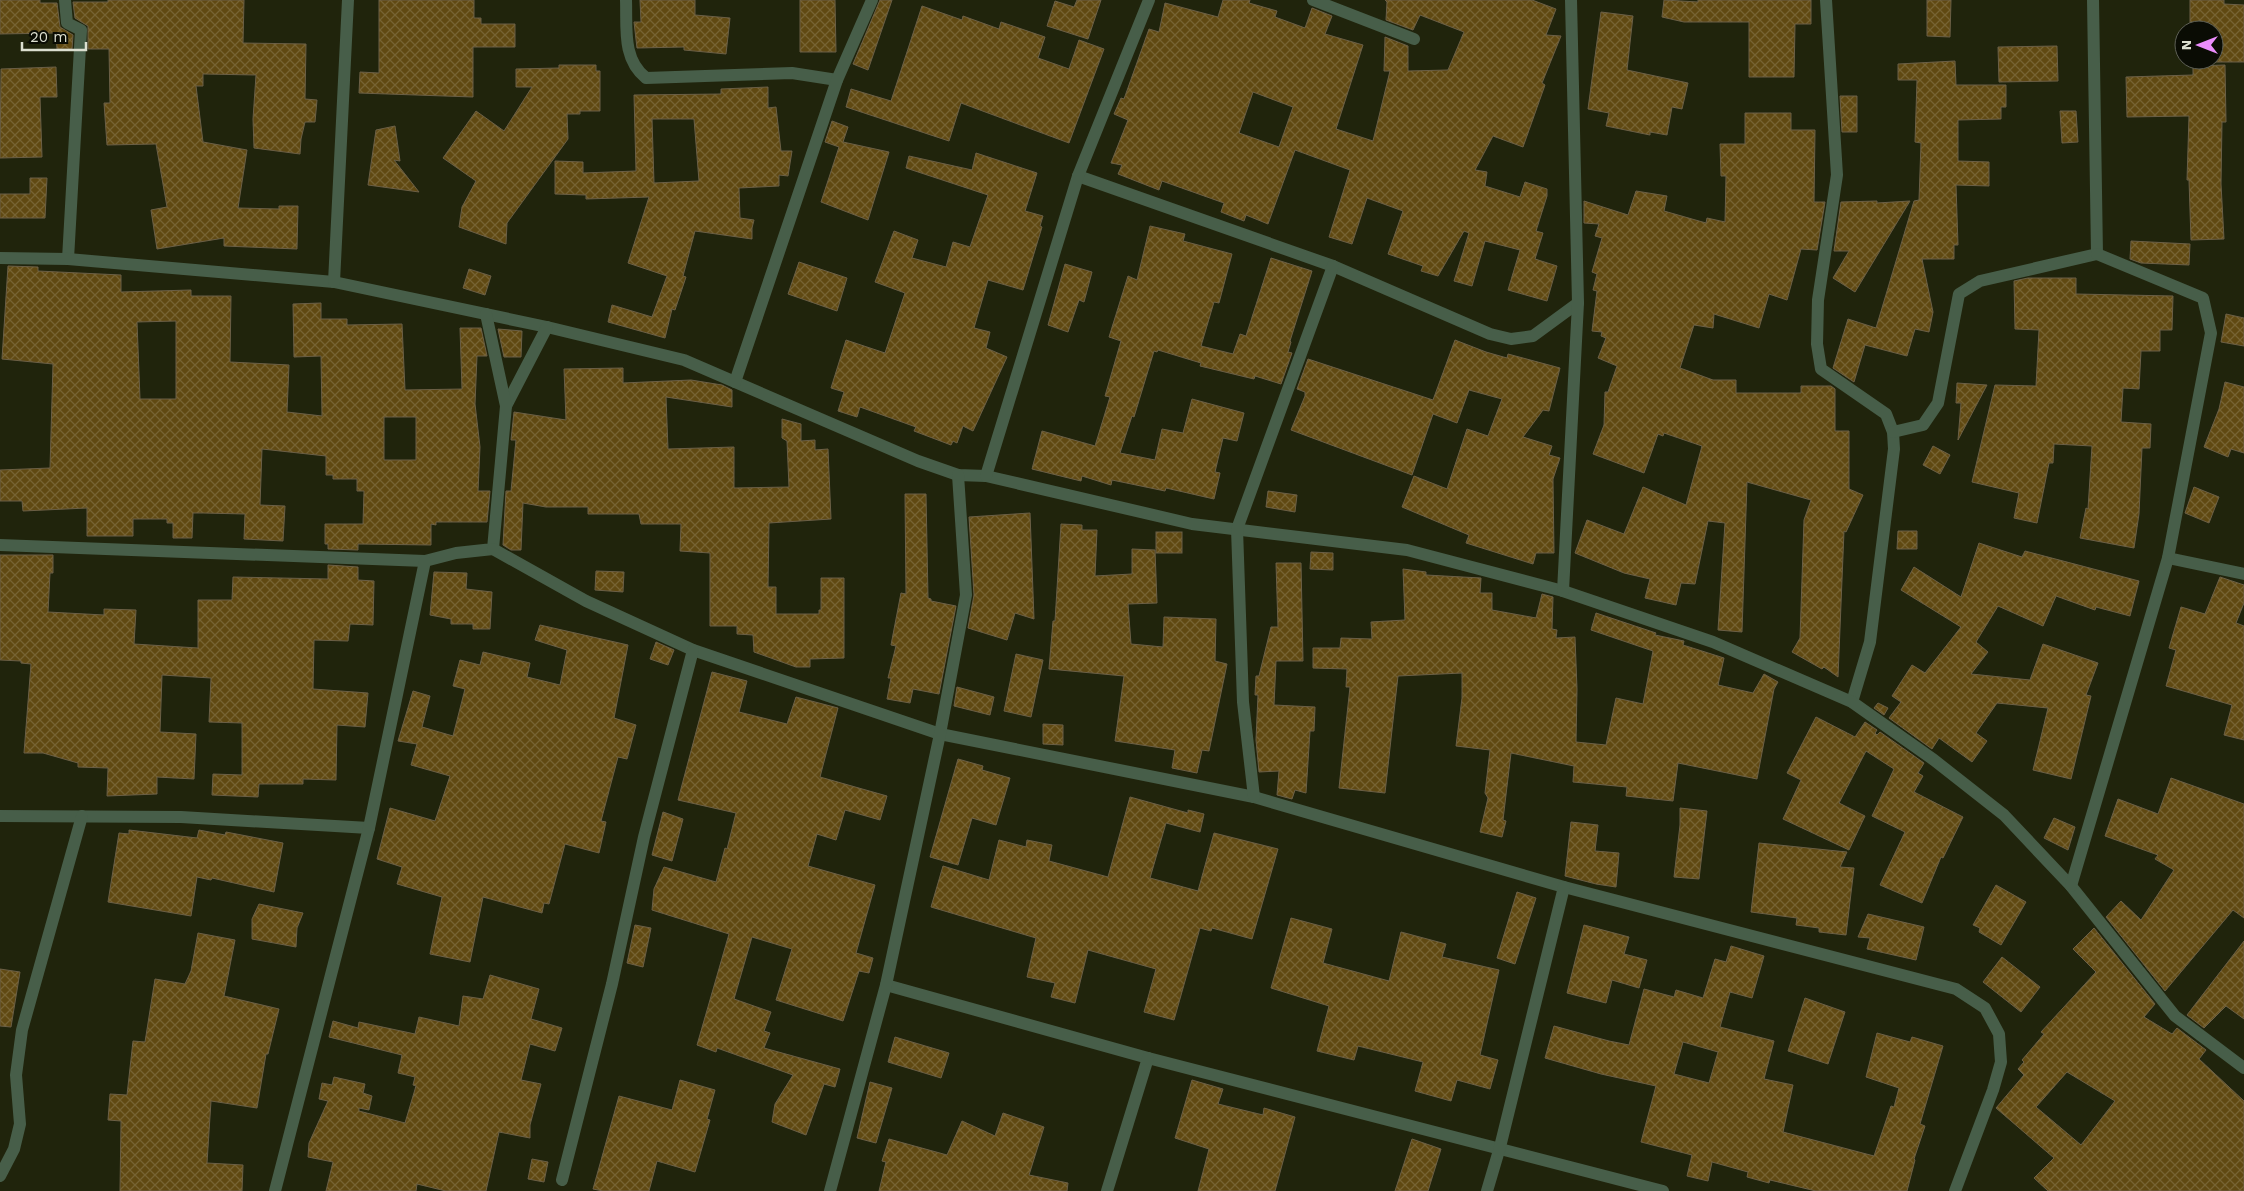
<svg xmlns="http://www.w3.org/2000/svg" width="2244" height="1191" font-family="'Work Sans',sans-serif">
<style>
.building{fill:url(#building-cross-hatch);stroke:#6b5f46;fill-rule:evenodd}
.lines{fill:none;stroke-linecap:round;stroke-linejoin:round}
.street{stroke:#475e49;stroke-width:12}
</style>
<defs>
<pattern id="building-cross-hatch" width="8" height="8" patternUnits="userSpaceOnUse" patternTransform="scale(1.25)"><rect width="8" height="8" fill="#604912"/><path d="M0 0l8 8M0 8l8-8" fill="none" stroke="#766333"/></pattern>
</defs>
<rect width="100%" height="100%" fill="#20240c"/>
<g class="building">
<polygon points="0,0 40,0 40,3 57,3 60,27 73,35 72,49 57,49 56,33 0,34"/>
<polygon points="108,0 244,0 243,43 306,44 305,99 317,100 315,122 305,122 301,139 300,154 254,148 253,119 256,75 203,74 203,86 196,86 203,142 247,150 238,208 279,209 279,206 298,206 297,249 224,246 224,238 157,249 151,210 167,207 156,144 107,145 104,103 110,103 109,49 88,49 88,26 75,18 73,2 108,2"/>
<polygon points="379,0 474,0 474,18 481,18 481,24 515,24 515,47 473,47 473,97 359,93 360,72 379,73"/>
<polygon points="640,0 695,0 695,15 730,18 726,54 684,50 684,47 637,48 634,22 641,22"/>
<polygon points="800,0 835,0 836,52 800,52"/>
<polygon points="880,0 892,0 868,70 853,64"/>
<polygon points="1077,0 1101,0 1088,39 1047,26 1055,1 1074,7"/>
<path d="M1223,0H1250L1249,3L1277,11L1275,17L1305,28L1312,8L1332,16L1325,34L1363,45L1336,129L1373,141L1390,71H1384L1385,37L1408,46V71L1448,70L1464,32L1420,15L1413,30L1386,20L1387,2L1385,0H1532L1556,9L1546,35L1561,36L1542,83L1545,85L1523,147L1493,136L1475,170L1487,172L1485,186L1520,197L1525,182L1547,189V196L1536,231L1543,233L1535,259L1557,266L1547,301L1508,290L1520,250L1485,241L1472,286L1454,281L1469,233L1464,231L1438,276L1421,271L1423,266L1388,254L1403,211L1367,198L1352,244L1329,237L1350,170L1295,150L1268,224L1246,215L1244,221L1221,212L1224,203L1162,181L1159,190L1118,174L1122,165L1111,163L1128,120L1114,114L1121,98L1124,99L1149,29L1159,32L1165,3L1218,17ZM1253,92L1293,107L1279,147L1239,133Z"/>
<polygon points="1664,0 1698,2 1698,0 1811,0 1811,24 1795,24 1794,77 1749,77 1749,22 1684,22 1662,17"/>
<polygon points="1927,0 1951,0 1950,37 1927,36"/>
<polygon points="2190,0 2224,0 2224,4 2244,5 2244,62 2214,62 2214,30 2190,30"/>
<polygon points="922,6 962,20 963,16 999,29 1001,22 1045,37 1038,58 1069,69 1079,40 1104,49 1069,143 961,103 949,141 846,107 851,89 891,101"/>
<polygon points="1601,12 1633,16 1627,70 1688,83 1682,109 1672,107 1667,135 1650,132 1650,135 1606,126 1609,113 1588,109"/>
<polygon points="2057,46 2058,81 1999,82 1998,47"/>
<polygon points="1955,61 1956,85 2006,85 2006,107 2001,107 2001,119 1958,120 1958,161 1989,162 1989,186 1956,185 1958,245 1954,245 1954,259 1922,259 1933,312 1929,332 1915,329 1907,356 1865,345 1854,382 1833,368 1848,319 1876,328 1914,201 1919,200 1921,143 1915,142 1917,80 1898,80 1898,64"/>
<polygon points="559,65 596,65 596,71 600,71 600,111 580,111 580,114 567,114 568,139 507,223 506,244 459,227 462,207 476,181 443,158 476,111 504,131 532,87 516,87 516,69 559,68"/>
<polygon points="2225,65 2226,122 2222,122 2221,184 2224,239 2191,240 2189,180 2187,180 2189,116 2127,117 2126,77 2193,75 2193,66"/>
<polygon points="56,67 57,97 40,97 42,157 0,158 1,69"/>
<path d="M768,87V108L776,107L781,151H792L788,176L779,175V186L739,188L740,218L754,220L752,228V239L695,231L683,276L686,277L675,310L672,309L665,338L608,322L612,305L652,317L667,276L628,263L649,197L586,199V195L555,194V161L583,162V173L636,171L634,95L721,94V89ZM652,119H694L699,181L654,183Z"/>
<polygon points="1840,96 1857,96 1857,132 1842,132"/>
<polygon points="2060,111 2076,111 2078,142 2062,143"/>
<polygon points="1745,113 1791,113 1791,130 1815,130 1814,202 1825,202 1817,250 1801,249 1787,300 1769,294 1759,328 1714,314 1713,328 1694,325 1680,368 1713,380 1736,380 1736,393 1801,393 1801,386 1831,386 1835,389 1835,431 1849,431 1849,489 1863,495 1846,532 1844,531 1838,677 1824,667 1822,669 1792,652 1800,638 1804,520 1811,500 1747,482 1742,632 1718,630 1725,523 1708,521 1695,584 1681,583 1676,605 1645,598 1650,579 1624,573 1575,553 1587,520 1624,534 1643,487 1686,505 1702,446 1664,433 1663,436 1658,434 1644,473 1593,454 1604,425 1605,392 1608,392 1617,366 1598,358 1606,338 1601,336 1602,332 1592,331 1597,291 1593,290 1597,274 1592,272 1602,238 1595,236 1599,224 1584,223 1584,201 1628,215 1636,191 1667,196 1664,211 1706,223 1707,218 1725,222 1726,176 1721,176 1720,144 1745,144"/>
<polygon points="832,121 848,127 843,142 889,152 868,220 821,202 839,147 825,142"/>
<polygon points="395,126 400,161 394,160 419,192 368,185 376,130"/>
<polygon points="976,153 1037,173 1025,211 1043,216 1040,226 1042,227 1023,290 988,280 974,328 990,332 986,348 1007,357 973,431 963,426 957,443 953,441 951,445 914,431 916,427 860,407 857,417 838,411 844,392 831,388 846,340 885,353 905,293 875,282 894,231 918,240 912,258 946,267 953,242 970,247 988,195 906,168 909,156 972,170"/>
<polygon points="30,178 47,178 45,218 0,218 0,194 30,194"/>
<polygon points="1877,201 1877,203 1910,201 1855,292 1833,278 1849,251 1834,251 1841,202"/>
<polygon points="1150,226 1185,234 1183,241 1232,254 1219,303 1214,302 1201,346 1233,354 1240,334 1246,336 1271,258 1312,271 1290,341 1291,342 1288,352 1292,353 1281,384 1255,376 1254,379 1200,366 1201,363 1158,350 1157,352 1154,351 1134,417 1132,416 1120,453 1155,460 1162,429 1183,433 1192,399 1244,413 1237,441 1223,438 1215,472 1220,473 1214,499 1166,488 1165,491 1112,480 1111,485 1082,476 1081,481 1032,469 1042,431 1095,446 1110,397 1105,396 1121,341 1109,337 1128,276 1137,280"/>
<polygon points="2131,241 2190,244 2189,265 2141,263 2130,259"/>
<polygon points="799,262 847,278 837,311 788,294"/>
<polygon points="1065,264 1092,272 1084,302 1079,300 1068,332 1048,325"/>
<path d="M8,266L38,267V271L121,275V292L191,290V296H231L230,362L289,365L287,412L322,416L321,356L294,357L293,304L321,303V319H347V325L402,324L405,390L462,389L460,328H481L487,356H477L475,404L480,447L478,491H490L487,522H436V525L431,524V545L358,544V550L328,549V544H325V524H363L364,491H357V479H333V475H326V456L262,449L260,505L285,506L283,541L244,539L245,514L203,513H193L192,538H173V523H167V519H133V536H87V508L23,511L22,501H0V470L50,468L53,364L2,359ZM176,321V399H140L137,322ZM384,417H416V460H384Z"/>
<polygon points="469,269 491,276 485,295 463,288"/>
<polygon points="2028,278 2076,278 2076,294 2173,296 2172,330 2160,330 2160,351 2141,351 2139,389 2123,388 2121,422 2151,424 2150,448 2142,448 2139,514 2134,548 2080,538 2086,508 2088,509 2092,446 2054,444 2053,463 2049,463 2037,523 2014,518 2019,493 1972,482 1995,385 2036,386 2039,330 2015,329 2014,281"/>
<polygon points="2226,314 2244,318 2244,346 2221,342"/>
<polygon points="498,329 522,331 521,357 504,357"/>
<polygon points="1455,340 1486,352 1507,358 1508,354 1560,368 1549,411 1543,410 1523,437 1552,446 1549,455 1560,458 1553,479 1554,553 1536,553 1533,564 1466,543 1469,535 1402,507 1414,476 1447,489 1467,429 1488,436 1502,399 1469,390 1457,423 1433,414 1412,475 1291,430 1305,396 1305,392 1297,389 1308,359 1433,400"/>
<polygon points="623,368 623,383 691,380 722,385 732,390 732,407 666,397 668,449 734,447 734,488 789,487 787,441 782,438 782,419 801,424 801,441 815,440 815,450 828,449 831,519 769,523 768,587 776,587 776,614 819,614 819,610 821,610 821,578 844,578 844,658 810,659 810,667 796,667 754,652 753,635 737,634 737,626 710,626 710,553 680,551 681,524 641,524 639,514 588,514 588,507 546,507 523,503 521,550 511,550 503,545 506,491 511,491 516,440 511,440 514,412 566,420 564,369"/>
<polygon points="2225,382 2244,387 2244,453 2231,449 2228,457 2204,447 2219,409"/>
<polygon points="1957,383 1987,385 1958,440 1961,403 1956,403"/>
<polygon points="1933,446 1950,455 1940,474 1923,465"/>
<polygon points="2194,487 2219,497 2209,523 2185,513"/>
<polygon points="1268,491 1297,495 1295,512 1266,507"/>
<polygon points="905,494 926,494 928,598 931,599 931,601 956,606 939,694 913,689 910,703 887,699 891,678 888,678 896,646 891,645 901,593 906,594"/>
<polygon points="1030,513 1034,619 1015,613 1007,640 968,628 974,595 969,517"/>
<polygon points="1061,524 1082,525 1082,530 1097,530 1095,576 1132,574 1132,549 1155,550 1157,603 1128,604 1131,644 1163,647 1164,617 1216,619 1215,661 1227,664 1209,751 1202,750 1197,773 1172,768 1175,750 1115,741 1124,676 1049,669 1053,621 1055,621"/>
<polygon points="1898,531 1917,531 1917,549 1897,549"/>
<rect x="1156" y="532" width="26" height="21"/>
<polygon points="1979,543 2022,557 2025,551 2139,581 2130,616 2096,607 2095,610 2056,596 2043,626 1998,606 1976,642 1988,652 1971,674 2030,680 2043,644 2098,663 2086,695 2091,696 2071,779 2033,770 2048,708 1997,703 1976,733 1987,741 1972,762 1939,738 1932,749 1889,718 1901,702 1892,696 1912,665 1925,673 1961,627 1901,590 1914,567 1961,597"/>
<polygon points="1311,552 1333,553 1333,570 1310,569"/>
<polygon points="0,555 53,555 53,573 50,573 48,612 104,615 104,609 136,610 134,644 198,648 198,600 232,600 233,577 328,579 328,565 358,567 358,580 374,581 373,625 350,624 348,641 314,640 313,689 368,693 365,727 337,725 336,780 303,779 303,784 259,784 258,797 212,795 213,774 242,775 242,723 209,722 211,678 162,675 160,732 196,734 194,779 157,777 157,794 107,796 108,768 78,767 78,763 43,753 24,753 31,664 21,663 21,661 0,660"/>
<polygon points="1276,563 1301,563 1303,661 1276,661 1274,705 1315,707 1314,731 1310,731 1306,793 1295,790 1292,799 1277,795 1279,771 1259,772 1256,740 1258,695 1255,695 1256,676 1259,676 1271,627 1278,627"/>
<polygon points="1403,569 1426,572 1426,575 1481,578 1480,593 1492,593 1492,610 1536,618 1542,594 1553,597 1552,629 1557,630 1556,638 1575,637 1577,689 1576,742 1606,745 1616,698 1643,704 1653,651 1591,630 1596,613 1656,633 1655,635 1684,641 1683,645 1724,658 1718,685 1753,693 1764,674 1778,682 1774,689 1757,779 1678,763 1673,801 1626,796 1627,787 1573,782 1574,766 1511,753 1503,820 1506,821 1502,837 1480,832 1488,798 1485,793 1490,750 1456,746 1462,698 1462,673 1398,676 1385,793 1339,788 1350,687 1346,687 1347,669 1313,668 1313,648 1340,648 1341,638 1372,639 1371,622 1405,620"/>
<polygon points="596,571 624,572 623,592 595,590"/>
<polygon points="434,572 467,573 466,589 492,592 490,629 473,629 473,624 451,624 451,619 430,615"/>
<polygon points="2220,577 2244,585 2244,603 2236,623 2244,626 2244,740 2224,735 2232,705 2166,686 2176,650 2169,648 2181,607 2205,614"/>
<polygon points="540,625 628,645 614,718 636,725 627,759 618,757 601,821 606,822 599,853 565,844 549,904 544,903 542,913 483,897 470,962 430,954 442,897 397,884 402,867 377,859 390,808 435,821 450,776 411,765 417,744 398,741 413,691 430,696 422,727 453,736 465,689 453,686 460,660 480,665 483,652 530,663 527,677 560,685 567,650 535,640"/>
<polygon points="656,642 674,650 668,665 650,659"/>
<polygon points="1016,654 1043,660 1031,717 1004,711"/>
<polygon points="712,672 747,681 739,712 787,724 796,697 838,708 820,777 887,796 880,820 845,810 836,840 817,834 808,866 875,885 856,953 873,958 869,973 859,971 843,1021 776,1000 792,949 752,937 734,999 771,1012 764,1031 770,1033 764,1048 840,1069 835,1087 824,1084 806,1135 772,1122 775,1104 793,1075 717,1048 716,1052 697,1045 729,934 652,910 654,889 664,867 716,882 725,848 727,849 736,813 678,800"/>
<polygon points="957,687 994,697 990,715 954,706"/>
<polygon points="1878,703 1888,708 1884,715 1874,708"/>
<polygon points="1816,717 1855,737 1865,722 1877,730 1875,733 1877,735 1880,732 1924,763 1918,773 1923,776 1914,792 1963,817 1943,858 1941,857 1922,903 1880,885 1905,832 1872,816 1894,769 1866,751 1839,803 1865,816 1849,850 1783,819 1801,780 1787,773"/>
<polygon points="1043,724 1063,725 1063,745 1043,744"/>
<polygon points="958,759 983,766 982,770 1010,778 996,825 972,818 958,865 930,857"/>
<polygon points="2171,778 2244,804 2244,918 2233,910 2165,991 2106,917 2121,901 2141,920 2174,870 2155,859 2158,855 2105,836 2118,799 2158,814"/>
<polygon points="1130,797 1188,813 1188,810 1204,814 1200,832 1166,823 1150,878 1198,891 1214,833 1278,849 1252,939 1212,928 1211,931 1200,928 1174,1020 1144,1012 1156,969 1088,950 1075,1003 1051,997 1055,983 1027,977 1036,938 931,907 943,866 989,880 999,840 1026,847 1027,840 1052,845 1049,861 1108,877"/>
<polygon points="1680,808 1707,811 1699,879 1674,877 1680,825"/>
<polygon points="663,812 683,819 672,861 652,855"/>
<polygon points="2054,818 2075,827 2068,850 2044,838"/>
<polygon points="1571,822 1598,825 1595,851 1619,853 1616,887 1596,884 1565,876"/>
<polygon points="129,830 197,838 199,830 225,835 226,832 283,843 274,892 212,878 211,880 197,877 191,916 108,902 119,833 129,834"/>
<polygon points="1759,843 1847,852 1840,867 1854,868 1846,935 1819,932 1819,928 1796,925 1797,918 1751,912"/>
<polygon points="1996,885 2026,902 2001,945 1979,932 1980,928 1973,925"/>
<polygon points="1517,892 1536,898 1515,964 1497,958"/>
<polygon points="259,904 303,913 297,928 296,947 252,939 252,919"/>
<polygon points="1868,914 1924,927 1916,960 1867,949 1870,938 1858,937"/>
<polygon points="1291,918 1332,929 1323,963 1389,981 1401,932 1446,944 1442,957 1499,970 1480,1055 1498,1060 1490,1089 1457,1080 1451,1101 1415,1091 1423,1062 1358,1046 1354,1060 1317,1051 1329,1006 1271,988"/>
<polygon points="635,925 651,928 643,967 627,963"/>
<polygon points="1584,925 1629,937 1624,954 1647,960 1639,988 1612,980 1606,1003 1567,993"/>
<path d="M2094,928L2155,1004L2144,1017L2172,1034L2177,1028L2206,1050L2199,1059L2244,1101V1191H2048L2034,1178L2054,1158L1996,1108L2024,1075L2018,1069L2024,1062L2022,1060L2044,1034L2041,1032L2096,972L2073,949ZM2067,1072L2115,1101L2081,1145L2036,1107Z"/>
<polygon points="198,933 235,940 224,996 279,1009 268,1054 266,1054 257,1108 211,1101 207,1163 243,1165 242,1191 120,1191 121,1121 108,1120 110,1094 127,1095 133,1041 145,1042 155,979 185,984 191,971"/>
<polygon points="2244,941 2244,1019 2226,1006 2204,1028 2187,1015"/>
<path d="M1731,946L1764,956L1752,998L1730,992L1720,1027L1774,1041L1764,1079L1793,1085L1783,1132L1874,1156L1891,1106L1894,1107L1899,1088L1866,1077L1877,1033L1910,1042L1912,1037L1943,1046L1920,1124L1925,1126L1914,1159L1915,1160L1907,1191H1816L1770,1180L1769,1183L1747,1177L1748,1172L1712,1162L1708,1181L1687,1176L1692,1155L1641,1142L1656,1086L1601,1074L1545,1058L1554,1026L1609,1041L1629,1045L1644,989L1674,997L1676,990L1703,998L1715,959L1726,962ZM1683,1042L1718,1052L1709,1083L1674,1074Z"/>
<polygon points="2002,957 2040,987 2021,1012 1983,982"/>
<polygon points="0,969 20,972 11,1027 0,1026"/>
<polygon points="490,975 539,989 531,1019 562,1028 555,1051 530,1044 521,1080 541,1084 530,1125 530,1138 499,1132 486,1191 446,1191 417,1184 416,1191 326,1191 333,1162 308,1157 309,1143 328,1101 319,1099 322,1083 332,1085 334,1077 365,1084 363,1093 372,1096 369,1110 359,1108 359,1111 405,1123 416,1086 413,1085 415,1077 398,1073 402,1055 329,1037 333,1021 358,1028 359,1022 415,1034 419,1017 459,1026 463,996 483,999"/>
<polygon points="1805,998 1845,1012 1828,1064 1788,1051"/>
<polygon points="895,1037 949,1053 941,1078 888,1062"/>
<polygon points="680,1080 715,1090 707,1119 710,1120 695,1172 657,1161 649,1191 603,1191 593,1189 619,1096 672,1110"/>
<polygon points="1192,1080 1223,1089 1218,1104 1263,1115 1264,1108 1295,1117 1275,1191 1198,1191 1209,1149 1175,1138"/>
<polygon points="870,1082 892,1088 876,1143 857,1138"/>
<polygon points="1003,1113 1044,1127 1029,1175 1068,1183 1067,1191 879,1191 886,1162 882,1161 889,1139 947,1155 962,1121 995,1136"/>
<polygon points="1412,1139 1441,1149 1428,1191 1395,1191"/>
<polygon points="532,1159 548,1162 544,1182 528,1179"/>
</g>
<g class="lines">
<g class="street">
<polyline points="65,0 67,23 81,30 68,259"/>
<path d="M626,0C627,28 622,59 646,78L792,73L837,80"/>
<polyline points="1313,0 1414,39"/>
<polyline points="1826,0 1837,175 1818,300 1817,344 1821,369 1886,414 1893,432 1894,449 1870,642 1852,702"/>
<polyline points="1078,176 1333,266 1490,334 1511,339 1533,336 1578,303"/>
<polyline points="0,258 68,259 334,282 547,327 684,360 918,461 958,475 986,476 1192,524 1407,550 1563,591 1713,642 1852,702 1934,760 2004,815 2071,886 2175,1016 2244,1068"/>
<polyline points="334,282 348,0"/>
<polyline points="735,382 837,80 872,0"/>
<polyline points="506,406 547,327"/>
<polyline points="1893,432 1923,425 1938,403 1959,294 1980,281 2097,254 2093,0"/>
<polyline points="986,476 1078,176 1149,0"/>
<polyline points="0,545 425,561 456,553 493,549 506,406 486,314"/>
<polyline points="493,549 586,601 693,650 940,734 1254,797 1564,887 1956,989 1985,1008 1999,1034 2001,1062 1993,1090 1955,1191"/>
<polyline points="2168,558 2244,574"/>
<polyline points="1563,591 1578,303 1571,0"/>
<polyline points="1254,797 1243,702 1237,529 1333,266"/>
<polyline points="0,816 181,817 369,828"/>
<polyline points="2071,886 2168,558 2211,333 2203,298 2097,254"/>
<polyline points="886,985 1148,1058 1663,1191"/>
<polyline points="0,1176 14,1149 20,1124 16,1075 22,1030 82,816"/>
<polyline points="562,1180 612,984 644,837 693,650"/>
<polyline points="275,1191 369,828 425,561"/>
<polyline points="830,1191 886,985 940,734 966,595 958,475"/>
<polyline points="1107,1191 1148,1058"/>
<polyline points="1487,1191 1500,1147 1564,887"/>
</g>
</g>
<g transform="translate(2199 45) rotate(270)"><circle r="24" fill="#0a0c04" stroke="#5e6056"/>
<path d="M0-4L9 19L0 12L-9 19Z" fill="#eb8dfc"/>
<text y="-8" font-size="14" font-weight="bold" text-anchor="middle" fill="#dcdfd0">N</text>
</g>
<path d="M22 42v8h64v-8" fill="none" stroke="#dcdfd0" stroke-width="2.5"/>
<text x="30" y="42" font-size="15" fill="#dcdfd0" stroke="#0a0c04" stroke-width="4" paint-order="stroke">20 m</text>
</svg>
